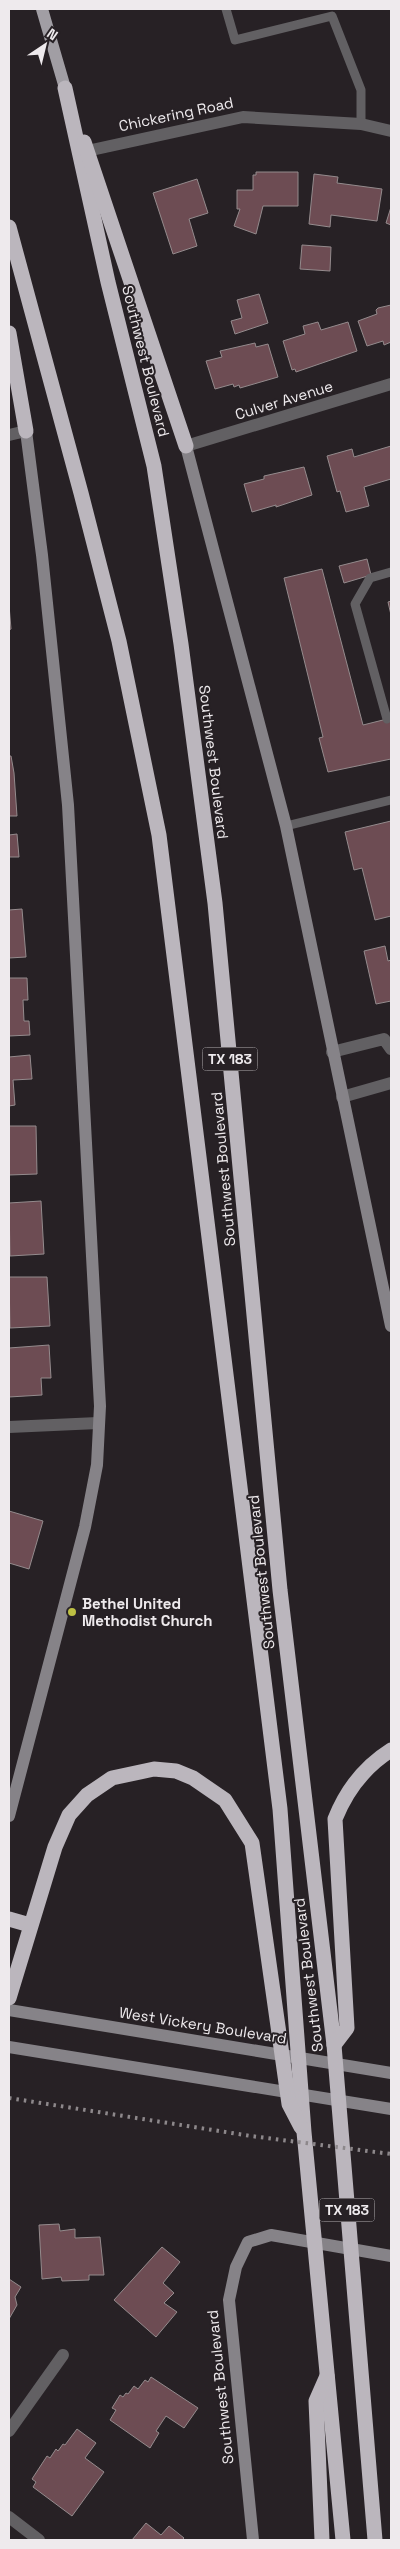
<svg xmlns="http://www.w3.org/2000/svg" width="400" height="2549" font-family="'Space Grotesk',sans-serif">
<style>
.building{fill:#6d4c53;stroke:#948b8d}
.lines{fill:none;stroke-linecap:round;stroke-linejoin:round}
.lane{stroke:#626063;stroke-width:9}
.street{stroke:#626063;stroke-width:12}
.secondary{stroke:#868388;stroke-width:12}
.primary{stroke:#a19ea4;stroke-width:12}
.highway{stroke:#bbb6bd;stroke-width:15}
.rail{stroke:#8d888b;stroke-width:4;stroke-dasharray:2.5 5;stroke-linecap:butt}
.poi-dot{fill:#bdbf43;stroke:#272125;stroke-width:2}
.labels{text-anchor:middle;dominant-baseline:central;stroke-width:4;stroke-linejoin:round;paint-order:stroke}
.shield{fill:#272125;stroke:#b2aeb1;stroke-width:1}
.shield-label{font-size:14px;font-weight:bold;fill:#eeeaed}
.street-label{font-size:15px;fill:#eeeaed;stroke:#272125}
.poi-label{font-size:15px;font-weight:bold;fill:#eeeaed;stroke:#272125;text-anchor:start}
</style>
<rect width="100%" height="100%" fill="#272125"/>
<g class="building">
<polygon points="256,172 298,172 298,206 263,206 256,234 234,226 240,209 237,209 237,190 253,190 253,175 256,175"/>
<polygon points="314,174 338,177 337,183 382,189 377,221 331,215 330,227 309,224"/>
<polygon points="197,179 208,213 189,219 197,246 173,254 153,193"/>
<polygon points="391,207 391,225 386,223"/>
<polygon points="302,245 331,247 330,271 300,269"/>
<polygon points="259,294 268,323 235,334 231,321 242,318 237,300"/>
<polygon points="391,305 391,342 384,345 383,341 367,346 358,321 377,314 376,310 378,308"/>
<polygon points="318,322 321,330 348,322 357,351 296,372 295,369 292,370 283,341 305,334 303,326"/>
<polygon points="255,343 256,347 268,344 278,377 240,388 239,385 234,387 233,384 215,389 206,361 222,357 220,351"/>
<polygon points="391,446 391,479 364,487 369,506 346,512 340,491 337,492 327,456 352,449 354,457"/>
<polygon points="304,467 312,495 276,507 276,505 252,512 244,484 264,479 264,476"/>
<polygon points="367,559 371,575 344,583 339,566"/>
<polygon points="322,569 363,725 391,718 391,759 328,772 319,738 323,737 284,578"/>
<polygon points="391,601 391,615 388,602"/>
<polygon points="9,605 11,629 9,630"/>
<polygon points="9,756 11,756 14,773 17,816 9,816"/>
<polygon points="391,821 391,916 375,920 362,868 354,870 345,832"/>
<polygon points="17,834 19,857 9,857 9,835"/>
<polygon points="22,909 26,957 9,958 9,910"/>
<polygon points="385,946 388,961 391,960 391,1001 376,1004 364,951"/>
<polygon points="9,978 27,978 28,1000 23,1000 24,1021 29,1021 30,1035 9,1036"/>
<polygon points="30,1055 32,1079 13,1080 15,1105 9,1106 9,1057"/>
<polygon points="9,1126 36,1126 37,1174 9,1175"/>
<polygon points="41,1201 44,1254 10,1256 9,1203"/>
<polygon points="9,1277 47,1277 50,1326 10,1328"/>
<polygon points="49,1345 51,1378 41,1378 42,1395 9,1397 9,1348"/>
<polygon points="9,1511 43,1521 29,1569 9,1563"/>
<polygon points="59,2224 60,2231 75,2229 75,2238 100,2237 104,2275 89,2275 89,2280 62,2281 61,2277 42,2279 39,2225"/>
<polygon points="162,2247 180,2262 163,2283 174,2293 164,2303 177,2312 156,2337 114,2300"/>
<polygon points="9,2279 21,2287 15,2297 17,2305 9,2319"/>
<polygon points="151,2377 198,2408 184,2428 166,2416 156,2431 159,2433 150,2448 110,2420 116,2410 112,2408 120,2395 123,2397 126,2393 128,2394 134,2386 138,2389 145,2380 148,2382"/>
<polygon points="77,2429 96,2443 85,2458 104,2472 72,2516 33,2487 36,2482 32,2479 47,2456 50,2458 56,2449 58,2451 63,2444 65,2445"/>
<polygon points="146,2523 161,2535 169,2526 184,2538 182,2540 132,2540"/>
</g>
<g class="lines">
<g class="lane">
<polyline points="226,9 235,40 332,16 361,90 361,124"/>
<polyline points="387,719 355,604 370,578 391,572"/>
<polyline points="286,826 391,800"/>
</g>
<g class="street">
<polyline points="87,151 243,117 361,124 391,131"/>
<polyline points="9,435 26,431"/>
<polyline points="186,446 391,384"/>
<polyline points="332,1052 384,1039 391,1049"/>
<polyline points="342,1097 391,1083"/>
<polyline points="9,1427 98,1423"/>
<polyline points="9,2431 63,2355"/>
<polyline points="9,2517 39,2540"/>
</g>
<g class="secondary">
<polyline points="186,446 286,826 391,1326"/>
<polyline points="9,1816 85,1527 97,1465 100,1406 68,805 42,555 26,431"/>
<polyline points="9,2010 391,2073"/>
<polyline points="9,2047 391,2109"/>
<polyline points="253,2540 229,2300 236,2267 248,2242 271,2235 391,2256"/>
</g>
<polyline class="primary" points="42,9 65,88"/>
<g class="highway">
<polyline points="65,88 108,282 154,466 181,644 215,903 280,1590 334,2045 375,2540"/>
<polyline points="84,142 186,446"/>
<polyline points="9,227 81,493 119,641 159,835 280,1809 304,2132 343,2540"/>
<polyline points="9,333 26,431"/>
<polyline points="9,1919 30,1925"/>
<polyline points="9,1998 55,1847 69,1815 87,1795 112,1778 154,1769 176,1771 193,1778 225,1800 252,1843 289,2104 301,2127"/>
<path d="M334,2045L347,2028L335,1819C347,1789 364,1767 391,1750"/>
<polyline points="322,2540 316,2401 327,2376"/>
</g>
<polyline class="rail" points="9,2098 251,2136 391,2154"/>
</g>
<circle class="poi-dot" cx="72" cy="1612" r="5"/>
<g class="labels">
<g class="shield">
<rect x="202.5" y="1047.5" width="55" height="23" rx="4"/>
<rect x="319.5" y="2198.5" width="55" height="23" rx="4"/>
</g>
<g class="shield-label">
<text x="230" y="1059">TX 183</text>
<text x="347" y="2210">TX 183</text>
</g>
<g class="street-label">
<text transform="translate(176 114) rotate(-12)">Chickering Road</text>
<text transform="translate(146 361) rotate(76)">Southwest Boulevard</text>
<text transform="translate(284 400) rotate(-17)">Culver Avenue</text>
<text transform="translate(214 762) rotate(83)">Southwest Boulevard</text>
<text transform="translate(223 1169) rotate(-95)">Southwest Boulevard</text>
<text transform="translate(261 1572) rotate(-96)">Southwest Boulevard</text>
<text transform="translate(308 1975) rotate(-97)">Southwest Boulevard</text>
<text transform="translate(203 2025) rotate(9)">West Vickery Boulevard</text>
<text transform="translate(220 2387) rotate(-96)">Southwest Boulevard</text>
</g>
<g class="poi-label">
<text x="82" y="1603">Bethel United<tspan x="82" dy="17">Methodist Church</tspan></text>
</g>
</g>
<rect width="400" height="2549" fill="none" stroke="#eeeaed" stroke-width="20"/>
<g transform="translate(45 45) rotate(35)" stroke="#272125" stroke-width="4" paint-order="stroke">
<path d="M0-4L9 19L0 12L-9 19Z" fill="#eeeaed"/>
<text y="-8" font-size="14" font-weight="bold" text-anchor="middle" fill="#eeeaed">N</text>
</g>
</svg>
